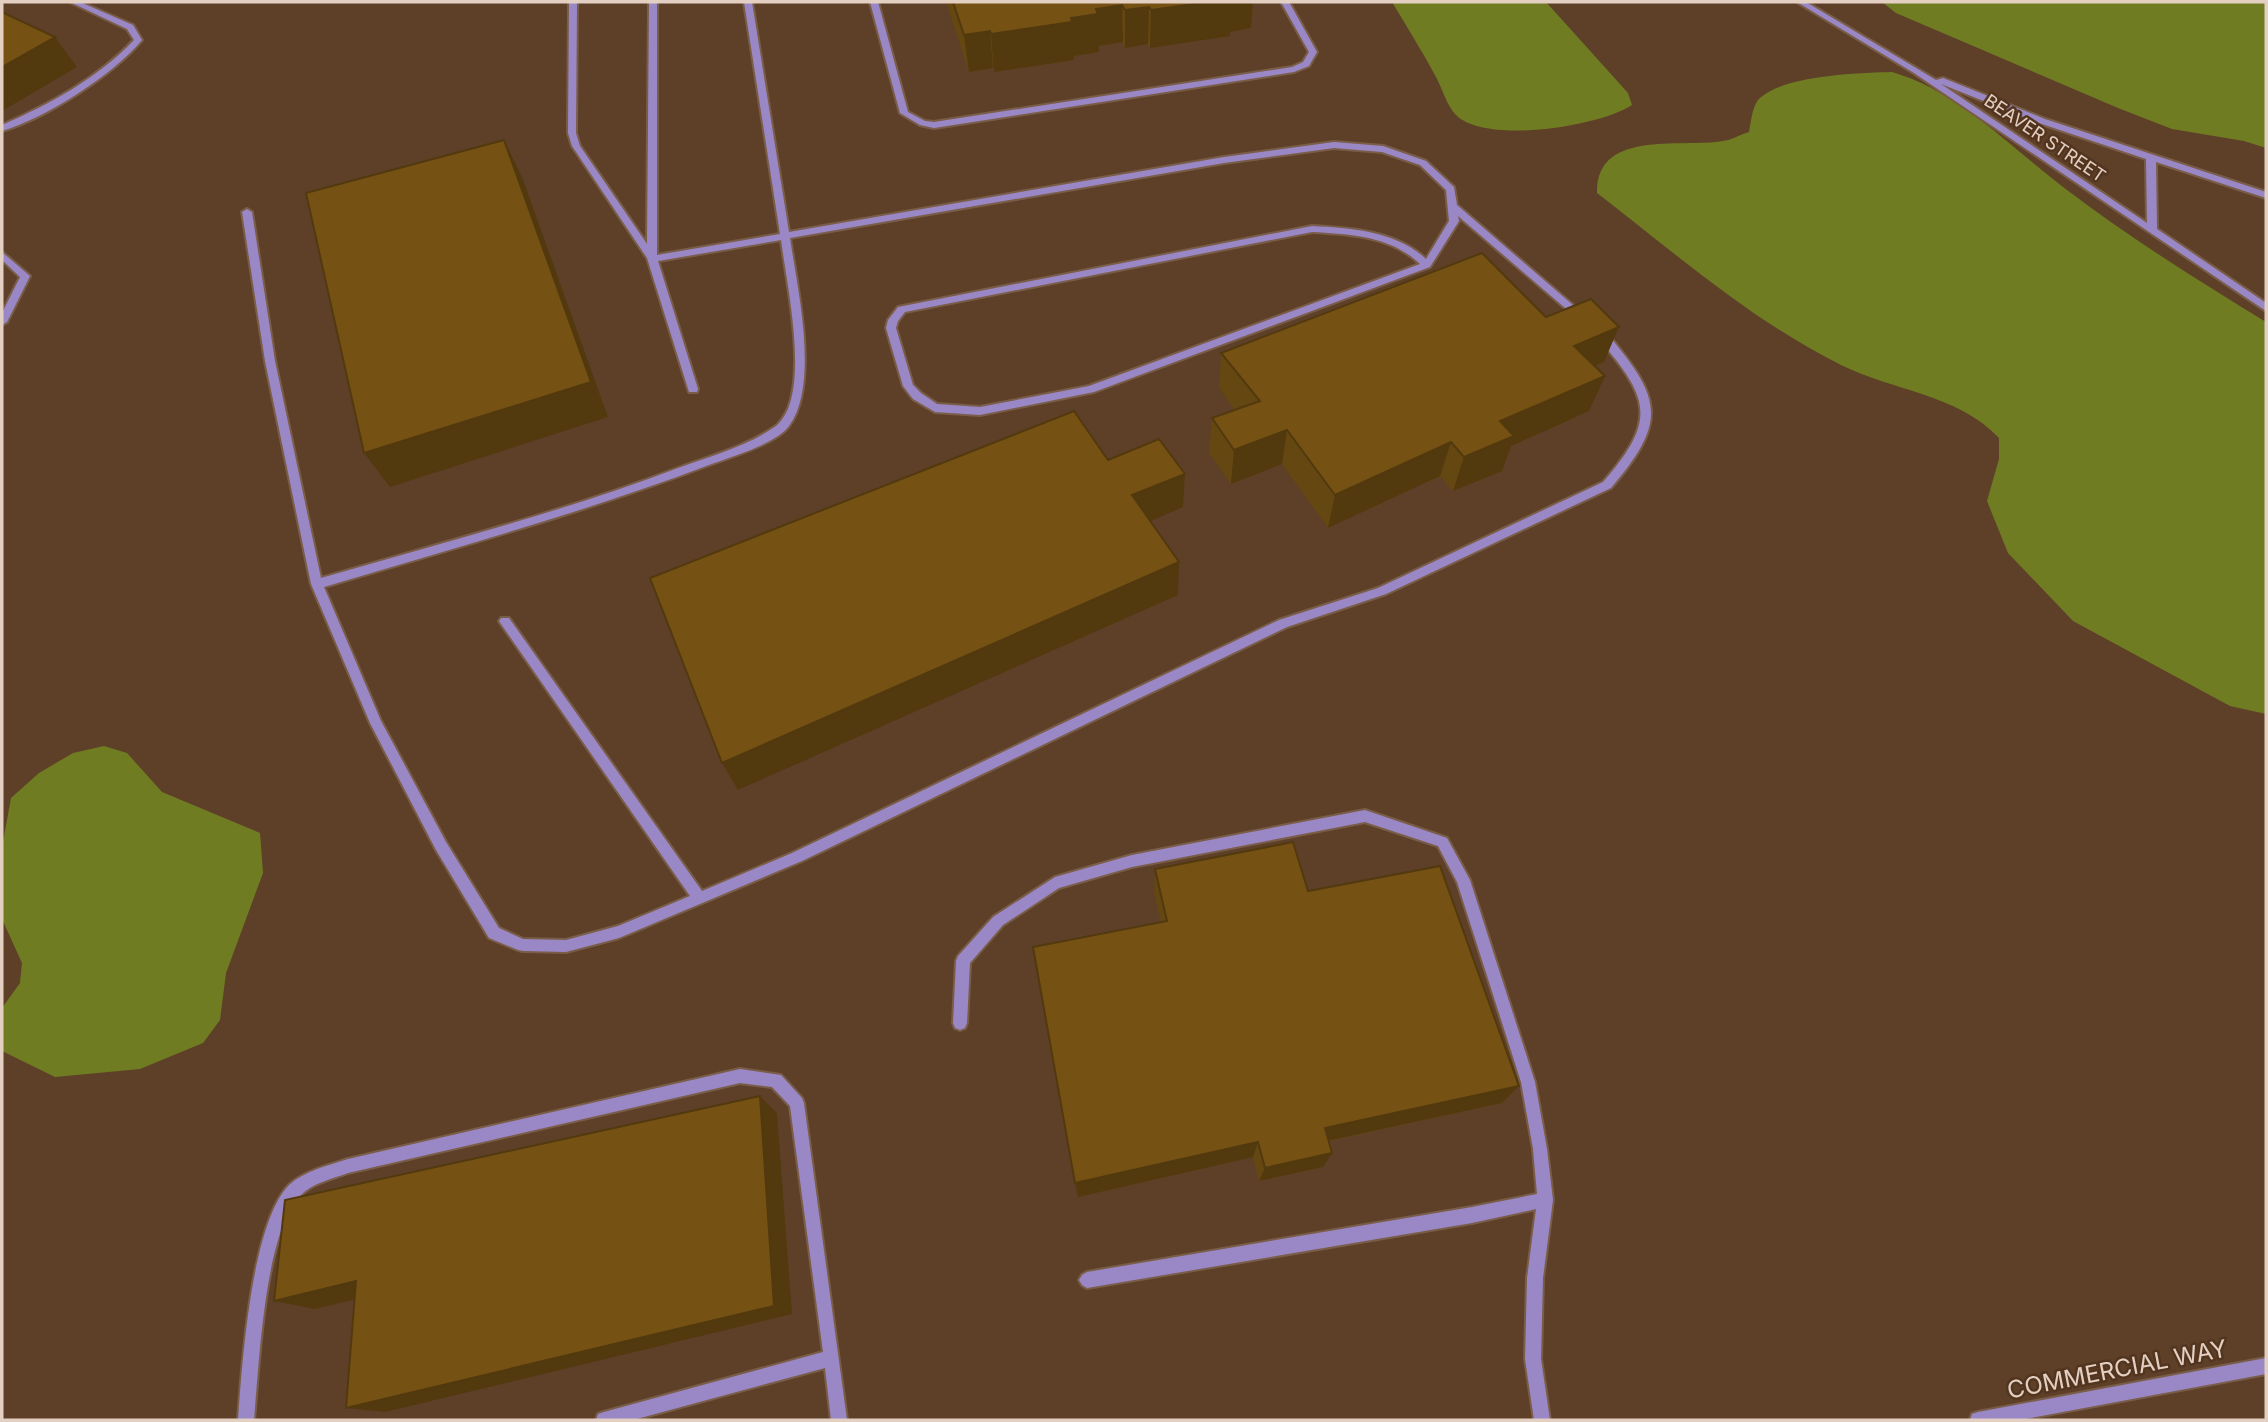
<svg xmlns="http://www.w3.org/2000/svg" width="2268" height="1422" font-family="Inter,sans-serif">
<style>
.green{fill:#707c22}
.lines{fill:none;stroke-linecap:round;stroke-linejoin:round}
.minor-casing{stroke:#795d48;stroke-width:4}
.minor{fill:#9a88c6;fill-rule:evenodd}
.wall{fill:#654711}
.shaded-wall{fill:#52390e}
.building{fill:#755214;stroke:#52390e;stroke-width:2}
.labels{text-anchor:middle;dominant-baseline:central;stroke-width:5;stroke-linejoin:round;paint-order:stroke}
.far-street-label{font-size:18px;fill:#e3d0c3;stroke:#53351f}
.near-street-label{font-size:24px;fill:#e3d0c3;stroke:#53351f}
</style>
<rect width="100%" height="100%" fill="#5e4029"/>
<g class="green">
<path d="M1392,2H1546L1628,93L1632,105C1601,126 1486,145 1456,115C1447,106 1442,88 1436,77C1422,51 1407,27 1392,2Z"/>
<polygon points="1882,2 2266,2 2266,148 2244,141 2172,129 2118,108 1896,13"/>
<path d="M1892,72C1959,91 2012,149 2067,190C2130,238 2199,281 2266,322V714L2230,706L2073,621L2008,553L1987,501L1999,459V438C1958,394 1893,391 1841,365C1752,321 1675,253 1597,193C1596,126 1688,150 1728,140C1735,138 1742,134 1749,132C1751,122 1752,108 1758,100C1781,75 1859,73 1892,72Z"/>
<polygon points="104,746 127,753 162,792 260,833 263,873 226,973 220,1020 203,1043 140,1069 55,1077 2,1051 2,1008 20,983 22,963 2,919 2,847 11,798 39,773 73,753"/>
</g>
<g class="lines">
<defs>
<g id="minor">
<path d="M70,2H80L133,25L142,40C113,75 46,118 2,131V125C50,104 98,78 134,40L127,29Z"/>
<path d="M569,2H577L576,133L580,146L647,244L649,2H657V255L780,234L744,2H752L789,232L1224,157L1334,142L1383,146L1426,161L1454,187L1457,205L1588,318L1583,321L1579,320L1458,216L1459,221L1430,267L1094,392L980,415L935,412L913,399L903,386L886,328L888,320L898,307L1312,226C1351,228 1396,231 1426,259L1449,221L1446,190L1420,165L1382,152L1334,148L1224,163L790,238C797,287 820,384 789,426C776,444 730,457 709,465C583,513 453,548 324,587L381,721L446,842L499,928L523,939L566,940L618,926L690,896L501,624L499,621L501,618H509L702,891L792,853L1279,620L1378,588L1603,482C1658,419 1649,398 1598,338V332H1606C1661,398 1669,420 1611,488L1386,594L1287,627L802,861L619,938L566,952L523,951L518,950L489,938L436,850L370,723L311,584L265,361L242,212L247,209L252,212L275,361L321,578C441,543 562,512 678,468C710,456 748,446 776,426C781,422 785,415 788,409C805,366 787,285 781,240L658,261L698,389L697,392H689L647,258L572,146L568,133ZM1312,232C1350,234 1391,236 1420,264L1089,386L980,407L937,404L921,393L913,385L896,328L898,321L905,312Z"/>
<polygon points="870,2 878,2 908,112 925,121 934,122 1292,67 1303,62 1309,52 1281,2 1289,2 1317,52 1309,66 1294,72 934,128 920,125 900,113"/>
<path d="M1797,2H1806L1936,80L1943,78L2045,119L2266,192V198L2156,162L2157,229L2266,303V311L1914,73ZM1941,84L2039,123L2146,159L2147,223Z"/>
<polygon points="2,252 30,276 7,322 2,325 2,313 20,277 2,260"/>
<polygon points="1365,810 1447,838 1470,880 1535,1082 1547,1149 1553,1200 1543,1278 1541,1359 1550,1420 1534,1420 1525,1359 1527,1278 1536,1209 1472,1223 1087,1288 1082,1285 1079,1280 1082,1275 1087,1272 1472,1207 1537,1194 1533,1149 1521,1082 1457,882 1438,846 1365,822 1132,867 1059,888 1003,925 970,963 967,1023 965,1028 960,1030 955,1028 953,1023 956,961 958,956 993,917 1055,877 1132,855"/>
<path d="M740,1069L781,1075L802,1098L804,1103L847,1420H831L825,1368L633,1420H596L598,1414L604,1412L823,1352L790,1106L772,1087L740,1083L348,1173C332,1179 312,1183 300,1196C264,1233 259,1368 254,1420H238C242,1365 251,1224 289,1185C304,1171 329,1165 348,1159Z"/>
<polygon points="2266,1358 2266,1374 2020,1420 1970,1420 1972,1414 1978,1412"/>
</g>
</defs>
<use href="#minor" class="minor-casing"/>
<use href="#minor" class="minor"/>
</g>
<g class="wall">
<polygon points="946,2 1253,2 1251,28 1230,32 1230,36 1150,48 1148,44 1125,48 1123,42 1099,46 1099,52 1074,56 1074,60 994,72 993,68 969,72"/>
<polygon points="1546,317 1604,362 1595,366 1589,411 1511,446 1502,471 1453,491 1440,476 1328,528 1282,464 1231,484 1209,453 1212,418 1235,410 1219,388 1221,353"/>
<polygon points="1155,869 1308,891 1502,1103 1329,1141 1323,1167 1259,1181 1253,1157 1078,1197 1161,922 1154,893"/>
</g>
<g class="shaded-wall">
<polygon points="1209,2 1253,2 1251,28 1230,32 1230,36 1150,48 1151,10"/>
<polygon points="1122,5 1123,42 1099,46 1099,52 1074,56 1074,60 994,72 991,34 1071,18 1096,9"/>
<polygon points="1149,7 1148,44 1125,48 1125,10"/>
<polygon points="990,31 993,68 969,72 964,35"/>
<polygon points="55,37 77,67 2,111 2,67"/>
<polygon points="504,140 522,177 608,417 390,487 364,453"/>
<polygon points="1619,327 1604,362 1560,381 1574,346"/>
<polygon points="1605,376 1589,411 1511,446 1502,471 1453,491 1464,457 1500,421"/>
<polygon points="1287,430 1282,464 1231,484 1234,450"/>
<polygon points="1451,442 1440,476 1328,528 1335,495"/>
<polygon points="1185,474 1183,507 1133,529 1132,495"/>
<polygon points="1179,562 1178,595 738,790 722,763"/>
<polygon points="1519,1086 1502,1103 1317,1143 1325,1128"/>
<polygon points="760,1096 777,1113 792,1314 385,1412 346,1408"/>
<polygon points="1258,1142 1253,1157 1078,1197 1075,1183"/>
<polygon points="1332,1153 1323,1167 1259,1181 1265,1168"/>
<polygon points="356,1281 393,1290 315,1309 274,1301"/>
</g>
<g class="building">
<polygon points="953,2 1209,2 1151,10 1149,7 1125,10 1122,5 1096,9 1098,14 1071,18 1072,22 991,34 990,31 964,35"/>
<polygon points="2,12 55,37 2,67"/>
<polygon points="504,140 591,382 364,453 306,193"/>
<polygon points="1482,253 1546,317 1591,299 1619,327 1574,346 1605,376 1500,421 1514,436 1464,457 1451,442 1335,495 1287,430 1234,450 1212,418 1260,401 1221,353"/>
<polygon points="1074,411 1108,460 1159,439 1185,474 1132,495 1179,562 722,763 650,578"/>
<polygon points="1293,842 1308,891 1440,866 1519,1086 1325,1128 1332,1153 1265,1168 1258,1142 1075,1183 1033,947 1167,921 1155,869"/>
<polygon points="760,1096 774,1306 346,1408 356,1281 274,1301 285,1200"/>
</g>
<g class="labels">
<g class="far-street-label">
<text transform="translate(2045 138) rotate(34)">BEAVER STREET</text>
</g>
<g class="near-street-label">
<text transform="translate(2117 1369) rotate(-11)">COMMERCIAL WAY</text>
</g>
</g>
<rect width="2268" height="1422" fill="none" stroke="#e3d0c3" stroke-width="7"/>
</svg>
